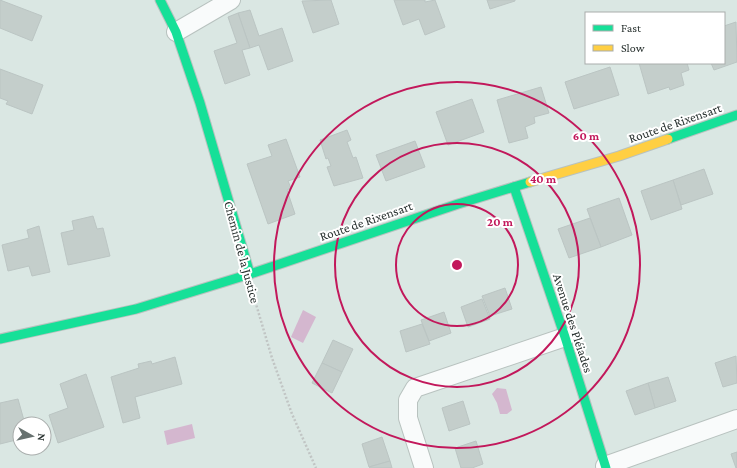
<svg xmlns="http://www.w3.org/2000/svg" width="737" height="468" font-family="'Crimson Pro',serif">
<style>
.water{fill:#d4b7cf}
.building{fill:#c4cecb;stroke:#bbc5c3}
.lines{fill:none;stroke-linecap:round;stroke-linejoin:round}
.street-casing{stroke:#b8c2bf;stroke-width:20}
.fast-casing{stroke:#b8c2bf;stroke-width:11}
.slow-casing{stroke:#b8c2bf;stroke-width:11}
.path{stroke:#c1c5c4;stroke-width:2.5;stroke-dasharray:2 2;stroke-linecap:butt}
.street{stroke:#f9fbfb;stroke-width:18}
.fast{stroke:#16e098;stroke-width:9}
.slow{stroke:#ffcf43;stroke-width:9}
.ring{fill:none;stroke:#c2185b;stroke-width:2}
.labels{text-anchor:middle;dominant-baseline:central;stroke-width:4;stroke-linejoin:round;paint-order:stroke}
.street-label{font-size:13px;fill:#293230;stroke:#fff}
.centre{fill:#c2185b;stroke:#fff;stroke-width:2}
.ring-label{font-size:12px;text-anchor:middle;font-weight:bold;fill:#c2185b;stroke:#fff;stroke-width:4;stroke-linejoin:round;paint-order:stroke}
</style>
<rect width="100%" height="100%" fill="#dae7e3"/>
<g class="water">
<polygon points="303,310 316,317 303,343 291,337"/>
<polygon points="497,388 506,389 512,410 507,414 500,414 497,403 492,394"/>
<polygon points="192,424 195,438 167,445 164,431"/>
</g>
<g class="building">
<polygon points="0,0 42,16 32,41 0,28"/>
<polygon points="331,0 339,24 313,33 302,1"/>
<polygon points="394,0 425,0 425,2 435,0 445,27 425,35 419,19 403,25"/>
<polygon points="487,0 515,0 515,1 490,9"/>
<polygon points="250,10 259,36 282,28 293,61 268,70 259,45 250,48 238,13"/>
<polygon points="238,13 250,48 242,50 250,75 225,84 214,51 237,43 228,17"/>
<polygon points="736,22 737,62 714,70 711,63 724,63 724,26"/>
<polygon points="639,63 687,63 689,70 681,73 684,85 670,90 669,87 648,94"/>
<polygon points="610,67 619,95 574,109 565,82"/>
<polygon points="0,69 43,85 32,114 6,104 8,101 0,98"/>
<polygon points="541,87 549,113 534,117 535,123 525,127 528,138 509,143 497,100"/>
<polygon points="472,99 484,132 448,145 436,112"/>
<polygon points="347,130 351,140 347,142 353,158 356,157 363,178 334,186 327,167 331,166 328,158 326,159 320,140"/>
<polygon points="286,139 300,177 288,181 291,188 287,190 295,214 268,224 247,164 272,156 268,145"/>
<polygon points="415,141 425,167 386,181 376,155"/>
<polygon points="704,169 713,194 681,205 673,180"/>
<polygon points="673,180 682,209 651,220 641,191"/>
<polygon points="619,198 632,235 601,247 587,209"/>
<polygon points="93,216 97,229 103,228 110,256 68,265 61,233 74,230 72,221"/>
<polygon points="590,218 601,247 569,258 558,229"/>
<polygon points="39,226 50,272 32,276 29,266 8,271 2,245 29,238 27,230"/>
<polygon points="505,288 512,309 490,316 482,296"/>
<polygon points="482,299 490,319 468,327 461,307"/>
<polygon points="444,312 451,333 429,341 421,320"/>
<polygon points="422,324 430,344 406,352 400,331"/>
<polygon points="333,340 353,349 342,372 322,363"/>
<polygon points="736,356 737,383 723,387 715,363"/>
<polygon points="175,357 182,384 135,397 140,418 123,423 111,377 139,368 138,364 151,361 152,364"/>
<polygon points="322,363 342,372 332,393 312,383"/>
<polygon points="86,374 104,427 58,443 49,415 68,408 60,384"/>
<polygon points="668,377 676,401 655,408 648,383"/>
<polygon points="648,383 655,408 635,415 626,391"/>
<polygon points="18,399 25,424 20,424 20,439 0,444 0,403"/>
<polygon points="463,401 470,424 449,431 442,408"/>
<polygon points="382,437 390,461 369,467 362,444"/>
<polygon points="476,441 483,464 472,468 461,468 455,448"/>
<polygon points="737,452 737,468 736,468 731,454"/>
<polygon points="390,461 392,468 370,468 369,467"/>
</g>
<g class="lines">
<defs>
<g id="street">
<polyline points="176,32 231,0"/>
<polyline points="605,466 737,419"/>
<polyline points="424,468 408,418 408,400 415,388 565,337"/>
</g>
<g id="fast">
<polyline points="160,0 176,32 200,103 250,274"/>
<polyline points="668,139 737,115"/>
<polyline points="514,187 565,337 606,468"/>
<polyline points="0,339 136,309 250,274 458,204 530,182"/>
</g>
<polyline id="slow" points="530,182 619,156 668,139"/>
</defs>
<use href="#street" class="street-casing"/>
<use href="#fast" class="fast-casing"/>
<use href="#slow" class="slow-casing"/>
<polyline class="path" points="253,294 272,358 292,414 316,468"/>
<use href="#street" class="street"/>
<use href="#fast" class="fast"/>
<use href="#slow" class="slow"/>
</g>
<g class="ring">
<circle cx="457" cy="265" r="61"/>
<circle cx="457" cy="265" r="122"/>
<circle cx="457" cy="265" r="183"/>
</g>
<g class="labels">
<g class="street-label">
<text transform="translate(675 123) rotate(-19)">Route de Rixensart</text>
<text transform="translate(366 221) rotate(-19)">Route de Rixensart</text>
<text transform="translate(242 252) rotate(75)">Chemin de la Justice</text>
<text transform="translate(573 323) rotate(72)">Avenue des Pléiades</text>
</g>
</g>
<circle cx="457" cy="265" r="6" class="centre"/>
<g class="ring-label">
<text x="586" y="140">60 m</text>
<text x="543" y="183">40 m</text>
<text x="500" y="226">20 m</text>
</g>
<rect x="585" y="12" width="140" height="52" fill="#ffffff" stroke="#a9adac"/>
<rect x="593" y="25" width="20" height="6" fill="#16e098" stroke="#a9adac"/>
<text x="621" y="32" font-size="12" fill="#293230">Fast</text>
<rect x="593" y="45" width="20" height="6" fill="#ffcf43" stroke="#a9adac"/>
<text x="621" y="52" font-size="12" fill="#293230">Slow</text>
<g transform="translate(32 436) rotate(98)"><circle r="19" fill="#ffffff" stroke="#a9adac"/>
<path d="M0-3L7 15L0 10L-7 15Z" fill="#67716f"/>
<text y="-6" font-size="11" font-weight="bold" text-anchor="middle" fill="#293230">N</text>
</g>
</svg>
